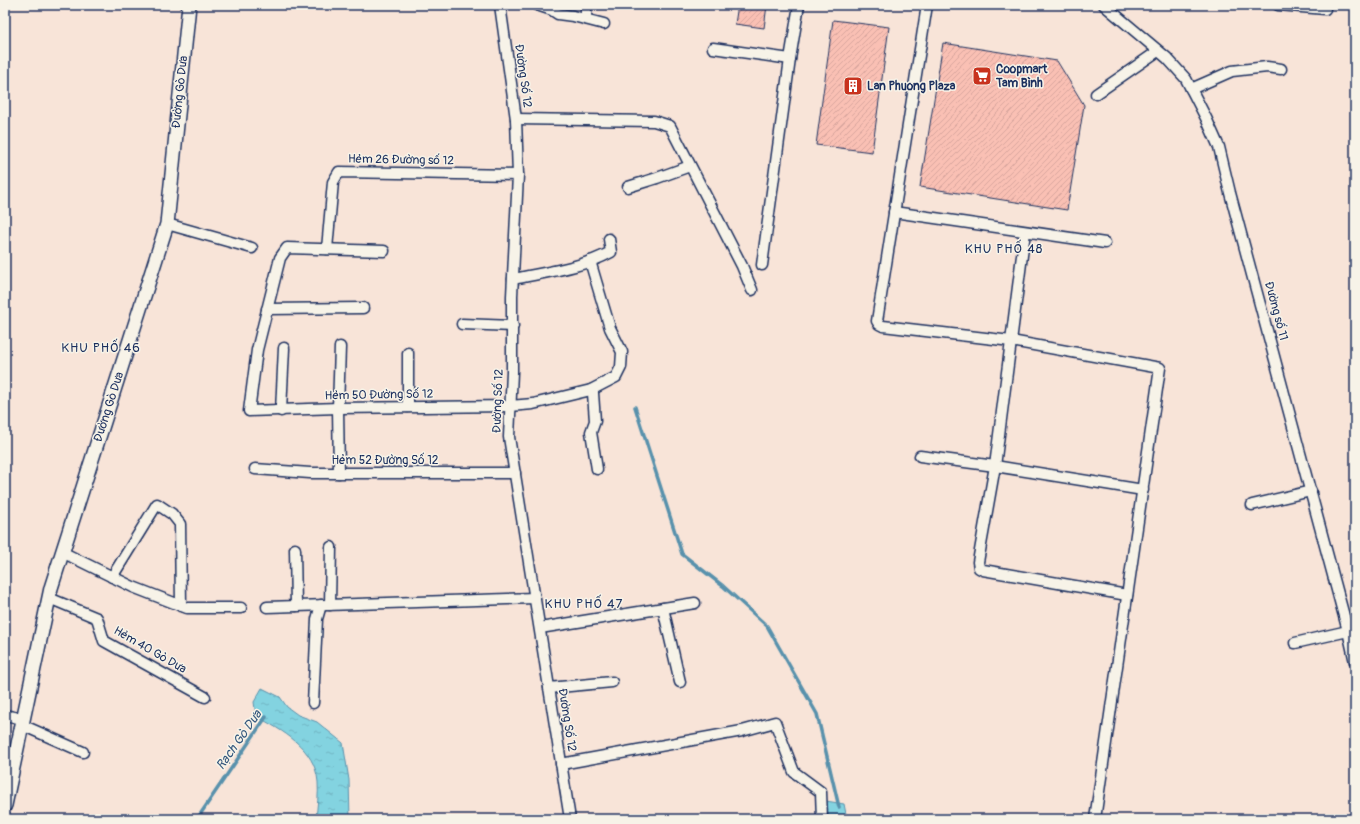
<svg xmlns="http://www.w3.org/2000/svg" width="1360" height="824" font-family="Pangolin,sans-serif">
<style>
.water{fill:url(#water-ripples);stroke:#5991ac}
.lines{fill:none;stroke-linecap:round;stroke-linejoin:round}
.stream{stroke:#5991ac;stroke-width:3.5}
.building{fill:url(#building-hatch);stroke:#1b2f5e}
.minor-casing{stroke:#1b2f5e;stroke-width:13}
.tertiary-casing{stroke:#1b2f5e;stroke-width:16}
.minor{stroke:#f7f3e8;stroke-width:10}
.tertiary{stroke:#f7f3e8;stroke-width:13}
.labels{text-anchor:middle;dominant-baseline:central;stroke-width:3;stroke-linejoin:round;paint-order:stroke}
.poi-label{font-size:12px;font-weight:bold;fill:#1b2f5e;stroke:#f7f3e8;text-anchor:start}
.street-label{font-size:12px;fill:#1b2f5e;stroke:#f7f3e8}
.neighbourhood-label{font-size:13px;letter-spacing:1px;fill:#1b2f5e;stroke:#f7f3e8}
.water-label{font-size:13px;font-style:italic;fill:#35587e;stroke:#f7f3e8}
</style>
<defs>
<pattern id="water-ripples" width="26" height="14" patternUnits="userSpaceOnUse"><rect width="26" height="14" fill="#83d3e0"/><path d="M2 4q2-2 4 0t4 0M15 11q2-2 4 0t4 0" fill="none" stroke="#71b5c3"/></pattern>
<pattern id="building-hatch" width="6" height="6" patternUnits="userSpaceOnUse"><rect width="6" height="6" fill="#fac0b4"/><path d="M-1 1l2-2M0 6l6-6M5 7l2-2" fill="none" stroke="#d6a59d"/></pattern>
</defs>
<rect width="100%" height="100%" fill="#f8e4d8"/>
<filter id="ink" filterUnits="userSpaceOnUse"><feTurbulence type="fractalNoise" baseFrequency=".025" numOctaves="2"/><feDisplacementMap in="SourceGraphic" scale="8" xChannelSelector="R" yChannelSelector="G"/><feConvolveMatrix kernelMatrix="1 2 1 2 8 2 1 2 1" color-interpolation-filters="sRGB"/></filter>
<g filter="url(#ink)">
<g class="water">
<path d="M262,688L280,697L287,707L298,715L317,722L343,743L349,780L350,819H316C317,807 319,794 318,782C315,748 283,731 256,716L254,702Z"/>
<polygon points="826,801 844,804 847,819 828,819"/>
</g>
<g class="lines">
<g class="stream">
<polyline points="635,407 682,554 723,586 767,626 817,714 839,807"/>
<polyline points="197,819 266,717"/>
</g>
</g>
<g class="building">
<polygon points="738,5 767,5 764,28 735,24"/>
<polygon points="833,20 889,27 872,152 816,145"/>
<polygon points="943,43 1057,61 1084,105 1067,210 920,187"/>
</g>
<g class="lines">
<defs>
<g id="minor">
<polyline points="500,5 516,119 518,175 512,296 512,372 509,437 570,819"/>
<polyline points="537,5 552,10 558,14 573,16 604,24"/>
<polyline points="927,5 877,321 879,324 883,326 1011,341 1160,368 1095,819"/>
<polyline points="1104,5 1167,58 1186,79 1206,118 1219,147 1230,193 1348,631 1355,662"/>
<polyline points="1278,5 1325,9"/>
<polyline points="586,19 586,5"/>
<polyline points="713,48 790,59"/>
<polyline points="1191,89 1232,71 1267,67 1281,69"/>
<polyline points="1096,94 1158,51"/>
<polyline points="516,119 654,121 670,126 742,266 752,290"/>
<polyline points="628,187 657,178 690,166"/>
<polyline points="894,212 1105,243"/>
<polyline points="167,224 252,248"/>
<polyline points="1025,232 995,466 978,562 979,568 983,570 1127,595"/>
<polyline points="327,249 333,182 339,172 518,175"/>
<polyline points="384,251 287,248 280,258 257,350 249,411 338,408 510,406 533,404 591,390 616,377 621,367 622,352 610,328 590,261"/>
<polyline points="762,265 790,59 799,5"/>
<path d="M513,279C546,272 582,268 611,252L609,239"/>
<polyline points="267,309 363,308"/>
<polyline points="462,324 513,326"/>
<polyline points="408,353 408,407"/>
<polyline points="591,390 593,393 595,421 591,432 597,469"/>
<polyline points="281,411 284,348"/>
<polyline points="920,456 995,466 1143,490"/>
<polyline points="255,469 310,473 515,473"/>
<polyline points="339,473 338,408 340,347"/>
<polyline points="1252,505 1311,491"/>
<polyline points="295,549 296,606"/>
<polyline points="62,552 133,587 187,608 241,608"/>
<polyline points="112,577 157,504 172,514 180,524 181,606"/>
<polyline points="49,598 97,618 104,641 205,697"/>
<polyline points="330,605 331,547"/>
<polyline points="267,607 535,598"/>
<polyline points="663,608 680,682"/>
<polyline points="540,628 695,603"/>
<polyline points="1295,643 1348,631"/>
<polyline points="549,688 612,682"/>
<polyline points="313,703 317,619 321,605"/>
<polyline points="5,715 23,719"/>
<polyline points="22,725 83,752"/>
<polyline points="561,764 742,731 775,722 794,772 821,792 822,819"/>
</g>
<polyline id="tertiary" points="5,805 51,588 167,224 189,5"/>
</defs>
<use href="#minor" class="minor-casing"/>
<use href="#tertiary" class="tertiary-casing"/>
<use href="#minor" class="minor"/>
<use href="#tertiary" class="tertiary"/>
</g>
</g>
<defs>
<symbol id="supermarket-square" viewBox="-11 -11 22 22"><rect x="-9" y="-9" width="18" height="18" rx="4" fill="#c8321e" stroke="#f7f3e8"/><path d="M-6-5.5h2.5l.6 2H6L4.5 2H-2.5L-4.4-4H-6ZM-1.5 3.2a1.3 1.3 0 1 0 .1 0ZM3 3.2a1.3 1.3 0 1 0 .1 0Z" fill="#fff"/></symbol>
<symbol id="building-square" viewBox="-11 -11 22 22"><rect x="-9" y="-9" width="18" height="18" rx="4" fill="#c8321e" stroke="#f7f3e8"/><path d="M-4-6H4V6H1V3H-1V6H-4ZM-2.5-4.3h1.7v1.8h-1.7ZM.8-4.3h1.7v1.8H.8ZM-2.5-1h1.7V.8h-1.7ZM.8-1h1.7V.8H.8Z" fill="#fff"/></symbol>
</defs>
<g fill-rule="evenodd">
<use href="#supermarket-square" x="971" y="65" width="22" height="22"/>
<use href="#building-square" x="842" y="75" width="22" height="22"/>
</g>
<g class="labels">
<g class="poi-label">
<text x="996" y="69">Coopmart<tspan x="996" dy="14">Tam Bình</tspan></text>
<text x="867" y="86">Lan Phuong Plaza</text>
</g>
<g class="street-label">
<text transform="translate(523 76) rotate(82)">Đường Số 12</text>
<text transform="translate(180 92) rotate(-84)">Đường Gò Dưa</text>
<text transform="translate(401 160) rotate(1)">Hẻm 26 Đường số 12</text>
<text transform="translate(1276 311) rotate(75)">Đường số 11</text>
<text transform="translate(379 395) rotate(-1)">Hẻm 50 Đường Số 12</text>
<text transform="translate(498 401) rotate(-88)">Đường Số 12</text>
<text transform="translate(109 407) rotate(-72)">Đường Gò Dưa</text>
<text x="385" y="460">Hẻm 52 Đường Số 12</text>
<text transform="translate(150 650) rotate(30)">Hẻm 40 Gò Dưa</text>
<text transform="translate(567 720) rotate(81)">Đường Số 12</text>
</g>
<g class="neighbourhood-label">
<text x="1004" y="249">KHU PHỐ 48</text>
<text x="101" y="348">KHU PHỐ 46</text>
<text x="584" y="604">KHU PHỐ 47</text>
</g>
<g class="water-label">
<text transform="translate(239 740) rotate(-55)">Rạch Gò Dưa</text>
</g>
</g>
<rect width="1360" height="824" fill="none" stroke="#f7f3e8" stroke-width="20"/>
<rect x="10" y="10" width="1340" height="804" fill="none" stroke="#1b2f5e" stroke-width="1.5" filter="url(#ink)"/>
</svg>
